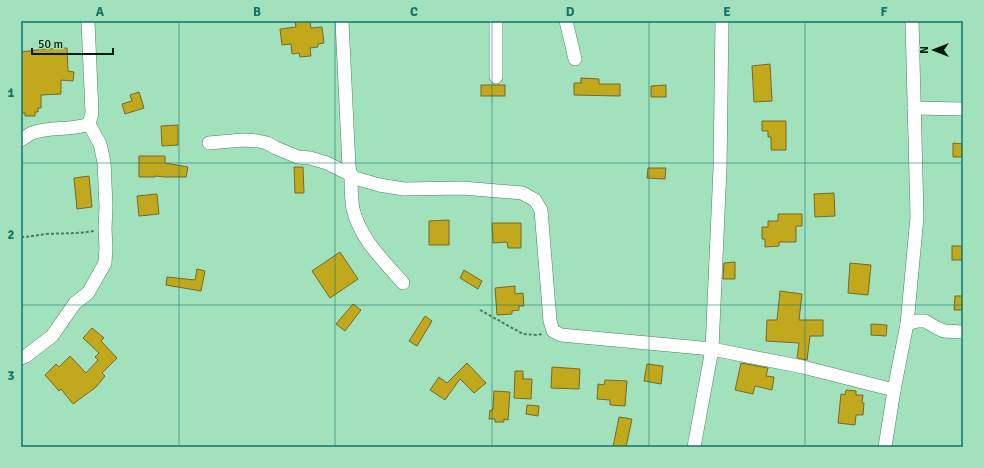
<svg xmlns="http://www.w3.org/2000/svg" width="984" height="468" font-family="Signika,sans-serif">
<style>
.building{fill:#c1a81c;stroke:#77692b}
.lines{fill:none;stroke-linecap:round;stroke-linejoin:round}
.minor-casing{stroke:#488663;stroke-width:14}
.path{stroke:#4f7a61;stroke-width:2;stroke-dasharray:3 2;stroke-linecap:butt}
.minor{stroke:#fff;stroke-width:13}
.grid{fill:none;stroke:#0f766e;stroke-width:1;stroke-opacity:0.55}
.neatline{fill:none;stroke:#0f766e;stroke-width:1.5}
.grid-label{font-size:13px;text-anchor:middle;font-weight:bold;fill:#0f766e}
</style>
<rect width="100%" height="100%" fill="#a1e1bb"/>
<g class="building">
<polygon points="295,21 310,21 311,28 322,27 324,43 318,44 318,47 310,48 311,56 300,57 299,53 292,54 291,44 282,45 280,29 296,27"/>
<polygon points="67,48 68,71 74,72 73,81 61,80 61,94 41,95 41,108 38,108 38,112 35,112 35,116 25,116 25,113 21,113 21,52 45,49"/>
<polygon points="770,64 772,101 754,102 752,66"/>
<polygon points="581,78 599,79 599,84 620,84 620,96 574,95 574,83 581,83"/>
<rect x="481" y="85" width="24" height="11"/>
<polygon points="666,85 666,97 651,97 651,86"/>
<polygon points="139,92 144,108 125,114 122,104 132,101 130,95"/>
<polygon points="762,121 786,121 786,150 771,150 771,137 768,137 768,131 762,131"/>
<polygon points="178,125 178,145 162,146 161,126"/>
<polygon points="953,143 963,144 963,157 953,157"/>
<polygon points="139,156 165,156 165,163 188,167 186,177 165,177 155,176 155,177 139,177"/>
<polygon points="294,167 303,167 304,193 295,193"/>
<polygon points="648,168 666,168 665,179 647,178"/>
<polygon points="89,176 92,207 77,209 74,178"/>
<polygon points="834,193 835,216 815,217 814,194"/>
<polygon points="157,194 159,214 139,216 137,196"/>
<polygon points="778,214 802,214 802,226 796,226 796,242 779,242 779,246 765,247 765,239 762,239 762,227 768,227 768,221 778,221"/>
<polygon points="449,220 449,245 429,245 429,221"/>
<polygon points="492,223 521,223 521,248 508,248 507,242 493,243"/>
<rect x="952" y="246" width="11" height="14"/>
<polygon points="340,252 358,279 330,298 312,271"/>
<polygon points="735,262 735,279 723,279 724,263"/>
<polygon points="850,263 871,265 868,295 848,293"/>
<polygon points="197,269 205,271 201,291 166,285 167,277 195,280"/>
<polygon points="464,270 482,281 478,289 460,278"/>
<polygon points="515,286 515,294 523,293 524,306 519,306 519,310 512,311 512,314 497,315 495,288"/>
<polygon points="780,291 802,294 799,320 823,320 823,336 810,336 807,360 797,358 799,343 766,341 767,320 777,320"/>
<polygon points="955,296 963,296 963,310 954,310"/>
<polygon points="353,304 361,310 345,331 336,324"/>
<polygon points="425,316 432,321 417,346 409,341"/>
<polygon points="871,324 887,325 886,336 871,335"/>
<polygon points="92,328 104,338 101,341 117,358 102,373 105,376 96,387 73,404 61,389 59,391 45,375 56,364 59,367 70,356 86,373 98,360 95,357 99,353 83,338"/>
<polygon points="467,363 486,383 474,393 460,379 445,400 430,390 439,377 447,383"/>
<polygon points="741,363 768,368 766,376 774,377 772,390 755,386 753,394 735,390"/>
<polygon points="647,364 663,366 661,384 644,381"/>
<polygon points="552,367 580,369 579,389 551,388"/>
<polygon points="515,371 523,371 523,379 532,379 531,399 514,398"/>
<polygon points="605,380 627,381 625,406 610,405 610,400 597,399 598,384 604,385"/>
<polygon points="846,390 856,391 856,395 863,395 862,403 864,403 863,415 856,415 855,425 838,423 841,394 845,395"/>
<polygon points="494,391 510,392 508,420 504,419 504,422 495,422 495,419 489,419 490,410 492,411 492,409 493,409"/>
<polygon points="527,405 539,406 538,416 526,414"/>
<polygon points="619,417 632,419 626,447 613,447"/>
</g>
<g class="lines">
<defs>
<g id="minor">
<polyline points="342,21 349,167 351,175 355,178 379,185 404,189 462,188 522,193 535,200 541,210 550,321 553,331 561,335 712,349 803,367 894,390"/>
<polyline points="566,21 575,59"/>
<polyline points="496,77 496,21"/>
<polyline points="914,108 963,109"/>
<path d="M21,140C24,138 28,135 32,133C50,126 71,131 89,124L92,113L88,21"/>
<path d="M209,143L243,140L258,141L267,143L276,148L298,157L310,158L327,163L351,175C351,186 351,198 353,209C360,239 384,261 403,283"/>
<polyline points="907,324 917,321 925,321 937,328 944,331 963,332"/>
<polyline points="21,358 26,356 52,336 75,303 88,293 96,279 105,263 106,248 105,229 106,206 104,162 100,144 89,124"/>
<polyline points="694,447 712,349 720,168 722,21"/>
<polyline points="885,447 894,390 907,324 917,217 912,21"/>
</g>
</defs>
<use href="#minor" class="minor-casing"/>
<g class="path">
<path d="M21,237C30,237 38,235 46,234C63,233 78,234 94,231"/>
<polyline points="480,310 523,334 538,335 542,334"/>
</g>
<use href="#minor" class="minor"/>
</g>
<path class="grid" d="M179,21V447M335,21V447M492,21V447M649,21V447M805,21V447M21,163H963M21,305H963"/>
<rect width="984" height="468" fill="none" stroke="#a1e1bb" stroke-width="44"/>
<g transform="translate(934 50) rotate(270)" stroke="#a1e1bb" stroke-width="3" paint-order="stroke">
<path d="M0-3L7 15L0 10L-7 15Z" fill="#031c0f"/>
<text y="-6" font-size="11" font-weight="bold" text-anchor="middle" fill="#031c0f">N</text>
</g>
<path d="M32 48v6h81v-6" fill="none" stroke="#031c0f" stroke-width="2"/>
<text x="38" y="48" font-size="12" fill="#031c0f" stroke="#a1e1bb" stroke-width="3" paint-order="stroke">50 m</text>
<rect x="22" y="22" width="940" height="424" class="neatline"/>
<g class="grid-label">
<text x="100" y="16">A</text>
<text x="257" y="16">B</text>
<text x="414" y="16">C</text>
<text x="570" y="16">D</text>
<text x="727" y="16">E</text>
<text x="884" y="16">F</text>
<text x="11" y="97">1</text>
<text x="11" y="239">2</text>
<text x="11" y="380">3</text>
</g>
</svg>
